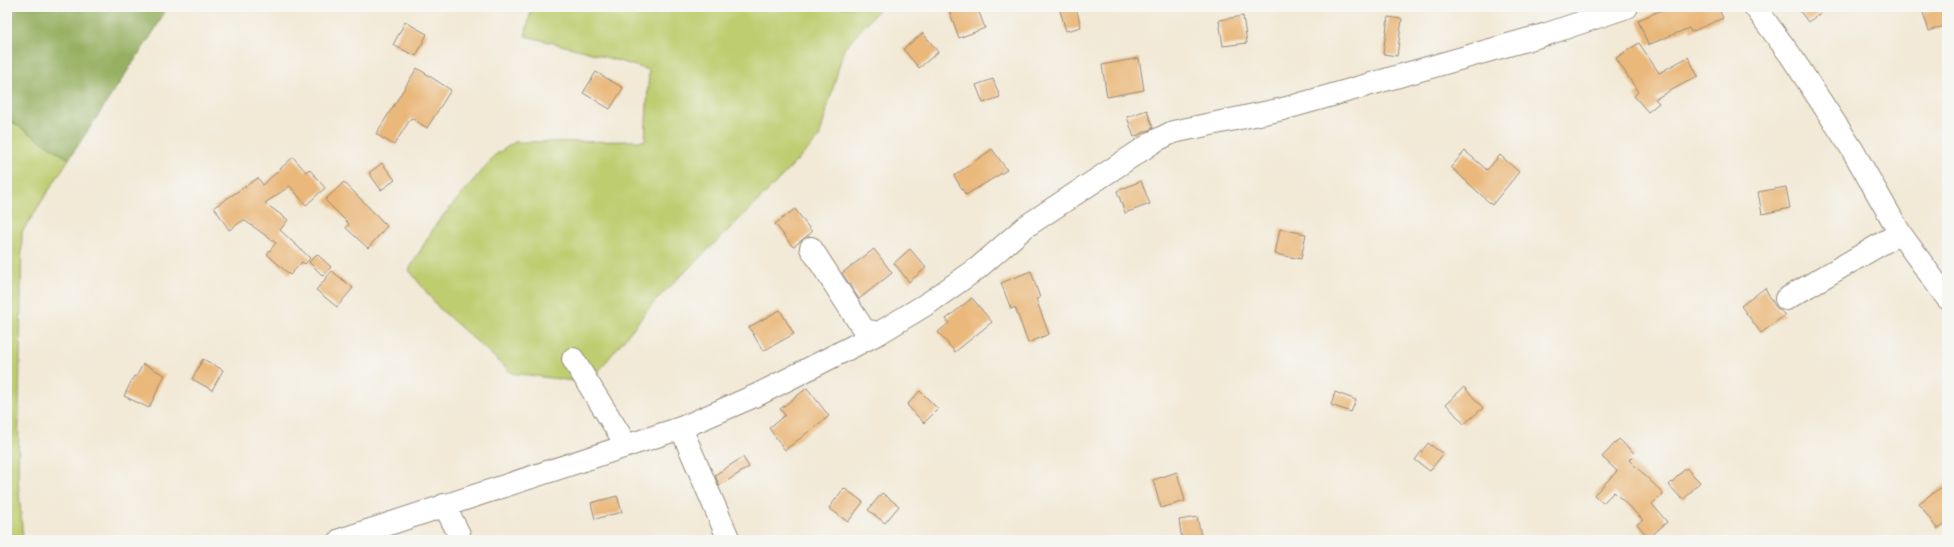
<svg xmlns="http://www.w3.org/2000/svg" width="1954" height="547" font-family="Pangolin,sans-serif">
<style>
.green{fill:#becd70;stroke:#7c7c47}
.forest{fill:#96b062;stroke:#686d40}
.building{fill:#eab87a}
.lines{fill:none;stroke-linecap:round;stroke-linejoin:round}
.minor-casing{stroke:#968a7a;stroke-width:24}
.minor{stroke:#fff;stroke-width:22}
</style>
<rect width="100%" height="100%" fill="#f6f6f2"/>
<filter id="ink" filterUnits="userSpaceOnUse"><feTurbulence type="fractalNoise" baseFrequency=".025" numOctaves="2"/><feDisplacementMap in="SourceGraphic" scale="8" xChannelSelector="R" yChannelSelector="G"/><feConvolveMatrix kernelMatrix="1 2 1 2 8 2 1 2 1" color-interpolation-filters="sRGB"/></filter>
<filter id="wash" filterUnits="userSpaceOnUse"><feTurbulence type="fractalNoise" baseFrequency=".012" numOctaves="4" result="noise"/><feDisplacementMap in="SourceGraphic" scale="16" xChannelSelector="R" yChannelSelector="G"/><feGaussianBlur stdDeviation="0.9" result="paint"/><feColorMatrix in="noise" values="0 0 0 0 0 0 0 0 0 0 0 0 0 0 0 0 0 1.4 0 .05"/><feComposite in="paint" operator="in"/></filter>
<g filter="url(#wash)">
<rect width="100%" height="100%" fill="#f2e9d6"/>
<g class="green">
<polygon points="532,7 881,7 844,49 819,138 757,202 655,301 589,383 512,373 439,308 409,270 436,224 495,155 515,142 645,141 649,70 581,50 525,36"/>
<polygon points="7,119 69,159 22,232 18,478 23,540 7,540"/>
</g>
<polygon class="forest" points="7,7 167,7 156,28 69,159 7,119"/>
<g id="blocks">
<g class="building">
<polygon points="958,7 977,7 985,28 959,38 949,10"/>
<polygon points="1059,7 1076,7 1081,27 1066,31"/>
<polygon points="1669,7 1718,7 1723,18 1691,32 1689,28 1648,45 1638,20"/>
<polygon points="1797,7 1829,7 1808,22"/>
<polygon points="1943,7 1947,25 1929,31 1923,13"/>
<polygon points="1243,16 1247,43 1223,46 1219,20"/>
<polygon points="1388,17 1402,19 1397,56 1383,54"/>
<polygon points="405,22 427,34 416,56 393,45"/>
<polygon points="923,33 938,52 919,68 903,49"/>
<polygon points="1639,43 1659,73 1688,57 1698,76 1655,99 1659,103 1648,112 1634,96 1638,92 1616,58"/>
<polygon points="1139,58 1144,90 1107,97 1102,65"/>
<polygon points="417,68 451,90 427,128 411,118 394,145 376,134"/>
<polygon points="596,72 623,88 610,109 583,93"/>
<polygon points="993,79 1000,97 983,103 976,85"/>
<polygon points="1147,110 1153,128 1134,137 1127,117"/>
<polygon points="992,149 1007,170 966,195 954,176"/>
<polygon points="1465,151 1487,170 1500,155 1519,172 1492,205 1451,167"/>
<polygon points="293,157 306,172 309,169 325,188 306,205 290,186 265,203 288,220 280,230 310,258 305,264 302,262 290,275 267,254 276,243 244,220 229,230 214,207 258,178 263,185"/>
<polygon points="382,163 395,180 381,190 369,173"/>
<polygon points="1141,181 1150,204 1125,213 1117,191"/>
<polygon points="344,182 387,226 368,248 346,228 349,224 325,200"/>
<polygon points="1786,187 1790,208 1762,214 1758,192"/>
<polygon points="795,209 812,232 793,247 775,224"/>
<polygon points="1280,229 1306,234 1301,259 1275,254"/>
<polygon points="874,249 892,273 859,299 842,273"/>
<polygon points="910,249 926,268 909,282 894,263"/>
<polygon points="317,254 331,267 323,276 309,262"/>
<polygon points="332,271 353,288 337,307 316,290"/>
<polygon points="1031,271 1040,298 1036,299 1049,334 1028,343 1015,307 1011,309 1001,283"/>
<polygon points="1765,288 1775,306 1785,315 1761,333 1741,306"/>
<polygon points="972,298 992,322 955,352 938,332 949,323 946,319"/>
<polygon points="780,310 794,334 763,351 749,327"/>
<polygon points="203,359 223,370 212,390 192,379"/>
<polygon points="143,364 165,375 149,408 124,396 134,376 136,377"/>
<polygon points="1464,387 1483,408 1464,424 1446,404"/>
<polygon points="807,388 829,416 785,450 769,428 785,415 780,409"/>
<polygon points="920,391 938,409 924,423 907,405"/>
<polygon points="1335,392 1356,400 1351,412 1331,405"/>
<polygon points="1619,439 1635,454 1629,460 1663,493 1652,504 1667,522 1649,538 1637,524 1643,520 1614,492 1603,503 1594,495 1617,471 1602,457"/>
<polygon points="1428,443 1443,454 1430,471 1415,460"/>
<polygon points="743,457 749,467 719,486 715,475"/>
<polygon points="1686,468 1700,482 1683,500 1669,485"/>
<polygon points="1177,472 1185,501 1161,508 1153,480"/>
<polygon points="1947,483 1947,522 1937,529 1919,503"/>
<polygon points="844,488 863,502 848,522 829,508"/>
<polygon points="882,493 899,506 885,523 868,510"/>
<polygon points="617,496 622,512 595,519 591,503"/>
<polygon points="1197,517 1202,540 1182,540 1179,520"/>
</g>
</g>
</g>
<g filter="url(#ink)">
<use href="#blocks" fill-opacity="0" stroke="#968a7a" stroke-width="1"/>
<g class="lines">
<defs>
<g id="minor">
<polyline points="1755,7 1791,56 1852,149 1900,233 1947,298"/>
<polyline points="811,248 864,330 879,333"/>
<polyline points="1786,299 1900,233"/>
<polyline points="573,359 627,446"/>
<polyline points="681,428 729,540"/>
<polyline points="444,505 459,534 457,540"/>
<polyline points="340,540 681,428 759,394 879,333 930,302 978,268 1025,227 1155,141 1173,132 1283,109 1547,34 1627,7"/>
</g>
</defs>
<use href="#minor" class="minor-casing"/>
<use href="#minor" class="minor"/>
</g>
</g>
<rect width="1954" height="547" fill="none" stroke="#f6f6f2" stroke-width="24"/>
</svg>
